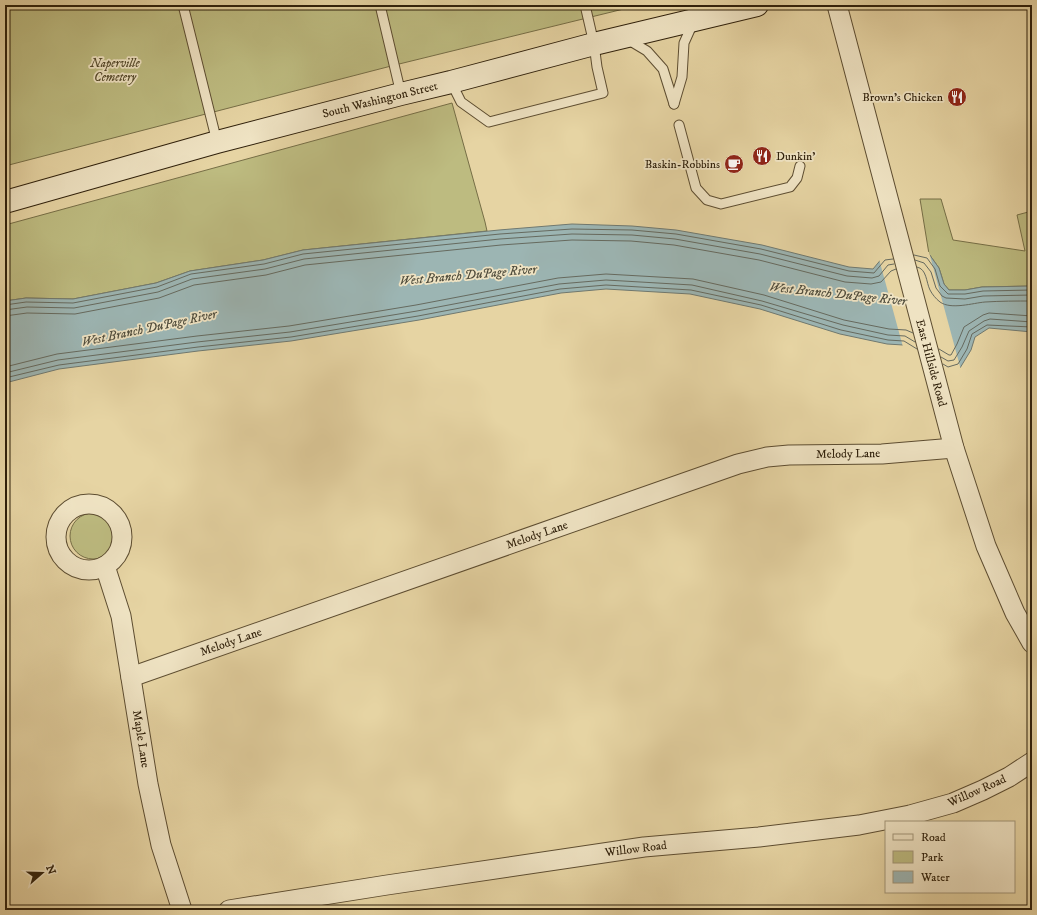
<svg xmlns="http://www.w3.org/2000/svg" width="1037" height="915" font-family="'IM FELL DW Pica',serif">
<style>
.green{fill:#bdbb80;stroke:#766e46}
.water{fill:#9cb5b3;stroke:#707970}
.pier{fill:#e6d4a3}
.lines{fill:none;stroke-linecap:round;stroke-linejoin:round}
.shore{stroke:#666a5f;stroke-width:1}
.service-casing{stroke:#5d4d31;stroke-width:11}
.minor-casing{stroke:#5d4d31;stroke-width:21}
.secondary-casing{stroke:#2f200b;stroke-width:24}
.service{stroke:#efe3c3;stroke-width:9}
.minor{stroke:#efe3c3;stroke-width:19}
.secondary{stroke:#efe3c3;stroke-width:22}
.labels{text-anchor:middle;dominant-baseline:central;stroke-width:3.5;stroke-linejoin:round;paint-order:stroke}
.park-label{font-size:12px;font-style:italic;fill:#524728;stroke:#efe3c3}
.poi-label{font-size:12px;fill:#2f200b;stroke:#efe3c3;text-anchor:end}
.street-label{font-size:12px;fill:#2f200b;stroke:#efe3c3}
.water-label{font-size:13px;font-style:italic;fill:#504d3d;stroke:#efe3c3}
</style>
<rect width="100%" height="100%" fill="#e6d4a3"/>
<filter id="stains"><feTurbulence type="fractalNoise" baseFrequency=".005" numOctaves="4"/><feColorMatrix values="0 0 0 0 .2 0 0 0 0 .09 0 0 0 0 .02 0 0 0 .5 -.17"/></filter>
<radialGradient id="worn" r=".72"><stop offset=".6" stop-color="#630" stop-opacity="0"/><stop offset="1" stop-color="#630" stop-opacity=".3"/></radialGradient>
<g class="green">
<polygon points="5,5 640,5 395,65 5,166"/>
<polygon points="452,103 485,222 487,231 303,250 263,260 190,271 156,283 73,299 26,298 5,301 5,225"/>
<polygon points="920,199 941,199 953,240 1025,251 1017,215 1032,211 1032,286 982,287 965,290 949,290 944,284 939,268 929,254"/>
<circle cx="93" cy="536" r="23"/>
</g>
<polygon class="water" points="572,224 632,226 676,230 762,245 849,267 873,269 883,257 929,254 939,268 944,284 949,290 965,290 982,287 1032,286 1032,332 989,328 975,337 971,350 960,368 903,345 887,344 840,334 760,309 690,294 606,289 561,293 419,320 291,341 198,351 59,369 5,383 5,301 26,298 73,299 156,283 190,271 263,260 303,250 499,230"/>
<polygon class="pier" points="914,249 929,252 961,370 946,373 903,347 879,259 882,255"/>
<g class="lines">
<g class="shore">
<polyline points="914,255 927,258 935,269 940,286 948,294 965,294 983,291 1032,290"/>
<polyline points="915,260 924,263 931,272 936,288 942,296 946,298 965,299 983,296 1032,295"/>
<path d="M917,267C927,269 926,282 930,290C932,294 936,299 940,302C951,310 973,303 985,302C1001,301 1016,301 1032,301"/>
<polyline points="5,305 26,302 73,303 157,287 191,274 264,264 303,254 500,234 572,229 632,230 676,234 761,249 849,271 874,273 885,260 893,259"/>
<polyline points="5,310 27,307 74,308 158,292 192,279 265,269 304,259 500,239 572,234 632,235 675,239 760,254 847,276 872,278 879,276 888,265 894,264"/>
<polyline points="5,316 27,313 75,314 159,298 194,285 266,275 305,265 501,245 572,240 631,241 674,245 759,260 845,282 871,284 881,282 891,271 896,269"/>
<polyline points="939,349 949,355 951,355 957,344 964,327 983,315 989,313 1032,316"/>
<polyline points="941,357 948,361 954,360 962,347 969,331 984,321 990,319 1032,322"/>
<polyline points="943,364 948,367 958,364 967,349 972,334 987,325 1032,327"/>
<polyline points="5,367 57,354 197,336 289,326 416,305 558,278 606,274 693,279 764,295 844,320 889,329 906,330 913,333"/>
<polyline points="5,373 58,360 197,342 290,332 417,311 559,284 606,280 692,285 762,301 843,325 888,335 905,336 915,342"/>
<polyline points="5,378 59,365 198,347 291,337 418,316 560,289 606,285 691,290 761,305 841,330 888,340 904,341 917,349"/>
</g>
<defs>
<g id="service">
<polyline points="183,5 217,142"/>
<polyline points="380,5 401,94"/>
<polyline points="627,39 647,51 663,69 674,104"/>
<polyline points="451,82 461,102 489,122 603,93 597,67 594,44 585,5"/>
<polyline points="674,104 682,77 684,43 693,23"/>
<polyline points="679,125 696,188 707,200 721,204 790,187 797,178 800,166"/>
</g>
<g id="minor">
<polyline points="837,5 954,448 986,546 1015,613 1032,643"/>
<circle cx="89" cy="537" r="33"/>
<polyline points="105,566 121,616 148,784 161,845 182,910"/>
<polyline points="131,677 738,464 767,457 789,455 882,454 954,448"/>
<polyline points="229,910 387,885 644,847 759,837 859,825 910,815 953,803 983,790 1009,777 1032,762"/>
</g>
<polyline id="secondary" points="5,202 217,142 401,94 451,82 594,44 757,5"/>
</defs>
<use href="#service" class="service-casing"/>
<use href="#minor" class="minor-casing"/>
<use href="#secondary" class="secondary-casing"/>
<use href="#service" class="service"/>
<use href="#minor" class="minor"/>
<use href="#secondary" class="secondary"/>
</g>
<defs>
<symbol id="restaurant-disc" viewBox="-11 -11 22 22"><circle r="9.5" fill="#8f2418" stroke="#efe3c3"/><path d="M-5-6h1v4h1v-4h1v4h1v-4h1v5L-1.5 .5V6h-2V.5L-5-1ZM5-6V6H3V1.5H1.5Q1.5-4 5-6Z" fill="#fff"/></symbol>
<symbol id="cafe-disc" viewBox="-11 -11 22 22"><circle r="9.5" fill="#8f2418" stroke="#efe3c3"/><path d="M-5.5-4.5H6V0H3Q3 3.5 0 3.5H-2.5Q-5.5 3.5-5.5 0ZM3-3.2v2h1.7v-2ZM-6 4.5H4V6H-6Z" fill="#fff"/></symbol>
</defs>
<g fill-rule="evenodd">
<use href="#restaurant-disc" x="946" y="86" width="22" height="22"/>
<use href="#restaurant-disc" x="751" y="145" width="22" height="22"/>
<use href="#cafe-disc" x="723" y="153" width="22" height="22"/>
</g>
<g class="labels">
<g class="park-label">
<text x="115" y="63">Naperville<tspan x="115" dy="14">Cemetery</tspan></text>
</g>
<g class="poi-label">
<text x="943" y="97">Brown's Chicken</text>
<text x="776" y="156" text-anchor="start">Dunkin'</text>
<text x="720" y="164">Baskin-Robbins</text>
</g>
<g class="street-label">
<text transform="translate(380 100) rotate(-14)">South Washington Street</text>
<text transform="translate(931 363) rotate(75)">East Hillside Road</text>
<text transform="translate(848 454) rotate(-1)">Melody Lane</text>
<text transform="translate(537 535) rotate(-19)">Melody Lane</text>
<text transform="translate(231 642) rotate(-19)">Melody Lane</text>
<text transform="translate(141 739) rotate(81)">Maple Lane</text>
<text transform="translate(977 791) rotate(-24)">Willow Road</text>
<text transform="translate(636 849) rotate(-7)">Willow Road</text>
</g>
<g class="water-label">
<text transform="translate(468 275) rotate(-5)">West Branch DuPage River</text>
<text transform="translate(838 294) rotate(6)">West Branch DuPage River</text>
<text transform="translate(149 328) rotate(-12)">West Branch DuPage River</text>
</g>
</g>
<rect width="1037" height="915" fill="none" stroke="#e6d4a3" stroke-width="20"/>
<rect x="6" y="6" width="1025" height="903" fill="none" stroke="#2f200b" stroke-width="2"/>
<rect x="10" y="10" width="1017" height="895" fill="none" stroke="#2f200b"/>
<rect x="885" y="821" width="130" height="72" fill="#efe3c3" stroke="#a29579"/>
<rect x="893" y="834" width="20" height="6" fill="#efe3c3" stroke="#a29579"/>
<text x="921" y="841" font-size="12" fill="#2f200b">Road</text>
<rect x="893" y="851" width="20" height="12" fill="#bdbb80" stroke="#a29579"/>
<text x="921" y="861" font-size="12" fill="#2f200b">Park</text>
<rect x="893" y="871" width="20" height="12" fill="#9cb5b3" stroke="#a29579"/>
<text x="921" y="881" font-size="12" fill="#2f200b">Water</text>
<g transform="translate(42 873) rotate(70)" stroke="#efe3c3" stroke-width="3" paint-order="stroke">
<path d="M0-3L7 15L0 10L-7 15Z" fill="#2f200b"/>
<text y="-6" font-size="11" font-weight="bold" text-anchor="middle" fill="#2f200b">N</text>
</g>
<rect width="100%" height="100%" filter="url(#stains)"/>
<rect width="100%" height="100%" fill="url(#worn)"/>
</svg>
